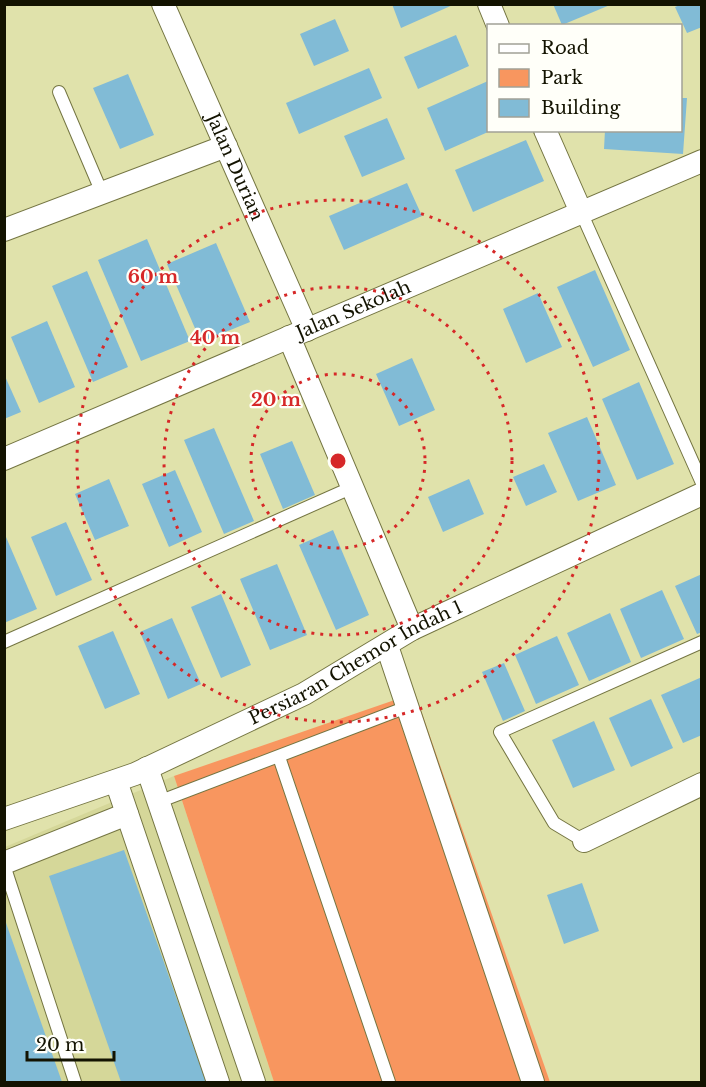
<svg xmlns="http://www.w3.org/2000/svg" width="706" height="1087" font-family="'Libre Baskerville',serif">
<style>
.built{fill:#d5d799}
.green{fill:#f8965f}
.building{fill:#81bbd6}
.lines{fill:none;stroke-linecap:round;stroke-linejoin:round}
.lane-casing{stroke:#747542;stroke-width:14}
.street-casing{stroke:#747542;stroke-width:24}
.lane{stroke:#fff;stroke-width:12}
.street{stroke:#fff;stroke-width:22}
.ring{fill:none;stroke:#d62828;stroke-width:3;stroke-dasharray:3 6}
.labels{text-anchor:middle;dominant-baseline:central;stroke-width:4.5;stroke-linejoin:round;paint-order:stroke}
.street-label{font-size:18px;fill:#131301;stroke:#fffff9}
.centre{fill:#d62828;stroke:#fffff9;stroke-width:3}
.ring-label{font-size:18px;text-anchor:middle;font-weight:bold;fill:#d62828;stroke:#fffff9;stroke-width:4.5;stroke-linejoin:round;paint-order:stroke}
</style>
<rect width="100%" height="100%" fill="#e0e2ab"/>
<polygon class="built" points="174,776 274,1082 5,1082 5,847"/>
<polygon class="green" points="415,693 550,1082 274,1082 174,776"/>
<g class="building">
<polygon points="392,4 455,4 401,28"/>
<polygon points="553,4 610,4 610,5 562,25"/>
<polygon points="682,4 702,4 702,27 687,33 675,7"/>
<polygon points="335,19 349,51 314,66 300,34"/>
<polygon points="456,35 469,66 418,89 404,57"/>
<polygon points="369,68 382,98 299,134 286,103"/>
<polygon points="128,74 154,135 120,149 93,88"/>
<polygon points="488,81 488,132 445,151 427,108"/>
<polygon points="680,98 687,98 683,154 604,149 605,130 680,130"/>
<polygon points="387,118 405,159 362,177 344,136"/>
<polygon points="526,140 544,181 473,212 455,170"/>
<polygon points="407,183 422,216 344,250 329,216"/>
<polygon points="147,239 190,341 141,361 98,260"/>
<polygon points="216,243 250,322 201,342 167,264"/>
<polygon points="595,270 630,350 593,367 557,287"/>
<polygon points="87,271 128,367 93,382 52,286"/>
<polygon points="538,293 562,347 526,363 503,309"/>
<polygon points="47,321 75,387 39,403 11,337"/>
<polygon points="412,358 435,410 399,426 376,374"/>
<polygon points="4,374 21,412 4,419"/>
<polygon points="639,382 674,464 637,480 602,399"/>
<polygon points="587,417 616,485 578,501 548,433"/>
<polygon points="214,428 254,521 224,534 184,440"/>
<polygon points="292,441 315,495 283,509 260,454"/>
<polygon points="544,464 557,492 526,506 513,477"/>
<polygon points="175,470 202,532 169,547 142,484"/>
<polygon points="109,479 129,526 95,540 75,494"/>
<polygon points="469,479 484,514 443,532 428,497"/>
<polygon points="66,522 92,580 56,596 31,537"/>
<polygon points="333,530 369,615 336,630 299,545"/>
<polygon points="6,537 37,609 4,623 4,538"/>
<polygon points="277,564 307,635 270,650 240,579"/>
<polygon points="702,574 702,632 697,634 675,586"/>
<polygon points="662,590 684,639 641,658 620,609"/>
<polygon points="221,594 251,665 221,678 191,607"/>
<polygon points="610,613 631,662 589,681 567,633"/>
<polygon points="172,618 201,684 168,699 140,632"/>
<polygon points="113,631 140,694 105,709 78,646"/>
<polygon points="557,636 579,685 536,704 515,655"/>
<polygon points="504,663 525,711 503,721 482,672"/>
<polygon points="702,677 702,735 683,743 661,695"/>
<polygon points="651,699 673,748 631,767 609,718"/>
<polygon points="594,721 615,770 573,788 552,740"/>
<polygon points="124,850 160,951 206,1082 121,1082 68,931 49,876"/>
<polygon points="582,883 599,931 564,944 547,895"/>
<polygon points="4,920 5,920 62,1082 4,1082"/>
</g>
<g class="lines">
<defs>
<g id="lane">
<polyline points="59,92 102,193"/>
<polyline points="581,212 702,483"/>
<polyline points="4,642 353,487"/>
<polyline points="279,757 389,1082"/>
<polyline points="158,802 407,707"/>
<polyline points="584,841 554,823 500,732 702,642"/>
<polyline points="4,865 75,1082"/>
</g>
<g id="street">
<path id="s1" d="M163,4L307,330"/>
<polyline points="489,4 498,26"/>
<polyline points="545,130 581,212"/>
<polyline points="4,230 226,146"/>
<polyline points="289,337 412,629"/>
<path id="s2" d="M4,459L702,161"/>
<polyline points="387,646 533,1082"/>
<polyline points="147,768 254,1082"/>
<polyline points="116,781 218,1082"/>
<path id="s3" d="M4,819L135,774L304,694L412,629L702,494"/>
<polyline points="584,841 702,784"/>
<polyline points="4,863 127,814"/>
</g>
</defs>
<use href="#lane" class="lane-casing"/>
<use href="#street" class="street-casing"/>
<use href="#lane" class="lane"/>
<use href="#street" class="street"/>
</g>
<g class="ring">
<circle cx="338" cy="461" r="87"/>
<circle cx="338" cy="461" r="174"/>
<circle cx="338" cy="461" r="261"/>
</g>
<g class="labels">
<g class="street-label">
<text stroke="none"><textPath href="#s1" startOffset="178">Jalan Durian</textPath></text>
<text stroke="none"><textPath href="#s2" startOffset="380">Jalan Sekolah</textPath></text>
<text stroke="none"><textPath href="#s3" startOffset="386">Persiaran Chemor Indah 1</textPath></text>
</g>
</g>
<circle cx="338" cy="461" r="9" class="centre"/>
<g class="ring-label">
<text x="153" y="283">60 m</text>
<text x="215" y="344">40 m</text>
<text x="276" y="406">20 m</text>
</g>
<rect width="706" height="1087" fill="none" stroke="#131301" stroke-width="12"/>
<rect x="487" y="24" width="195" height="108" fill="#fffff9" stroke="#a1a196" stroke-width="1.5"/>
<rect x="499" y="44" width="30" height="9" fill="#ffffff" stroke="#a1a196" stroke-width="1.5"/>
<text x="541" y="54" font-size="18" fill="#131301">Road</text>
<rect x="499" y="69" width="30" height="18" fill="#f8965f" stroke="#a1a196" stroke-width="1.5"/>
<text x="541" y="84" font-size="18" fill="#131301">Park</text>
<rect x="499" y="99" width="30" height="18" fill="#81bbd6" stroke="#a1a196" stroke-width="1.5"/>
<text x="541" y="114" font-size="18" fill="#131301">Building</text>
<path d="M27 1051v9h87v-9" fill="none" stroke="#131301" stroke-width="3"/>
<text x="36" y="1051" font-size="18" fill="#131301" stroke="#fffff9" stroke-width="4.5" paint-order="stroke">20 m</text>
</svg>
